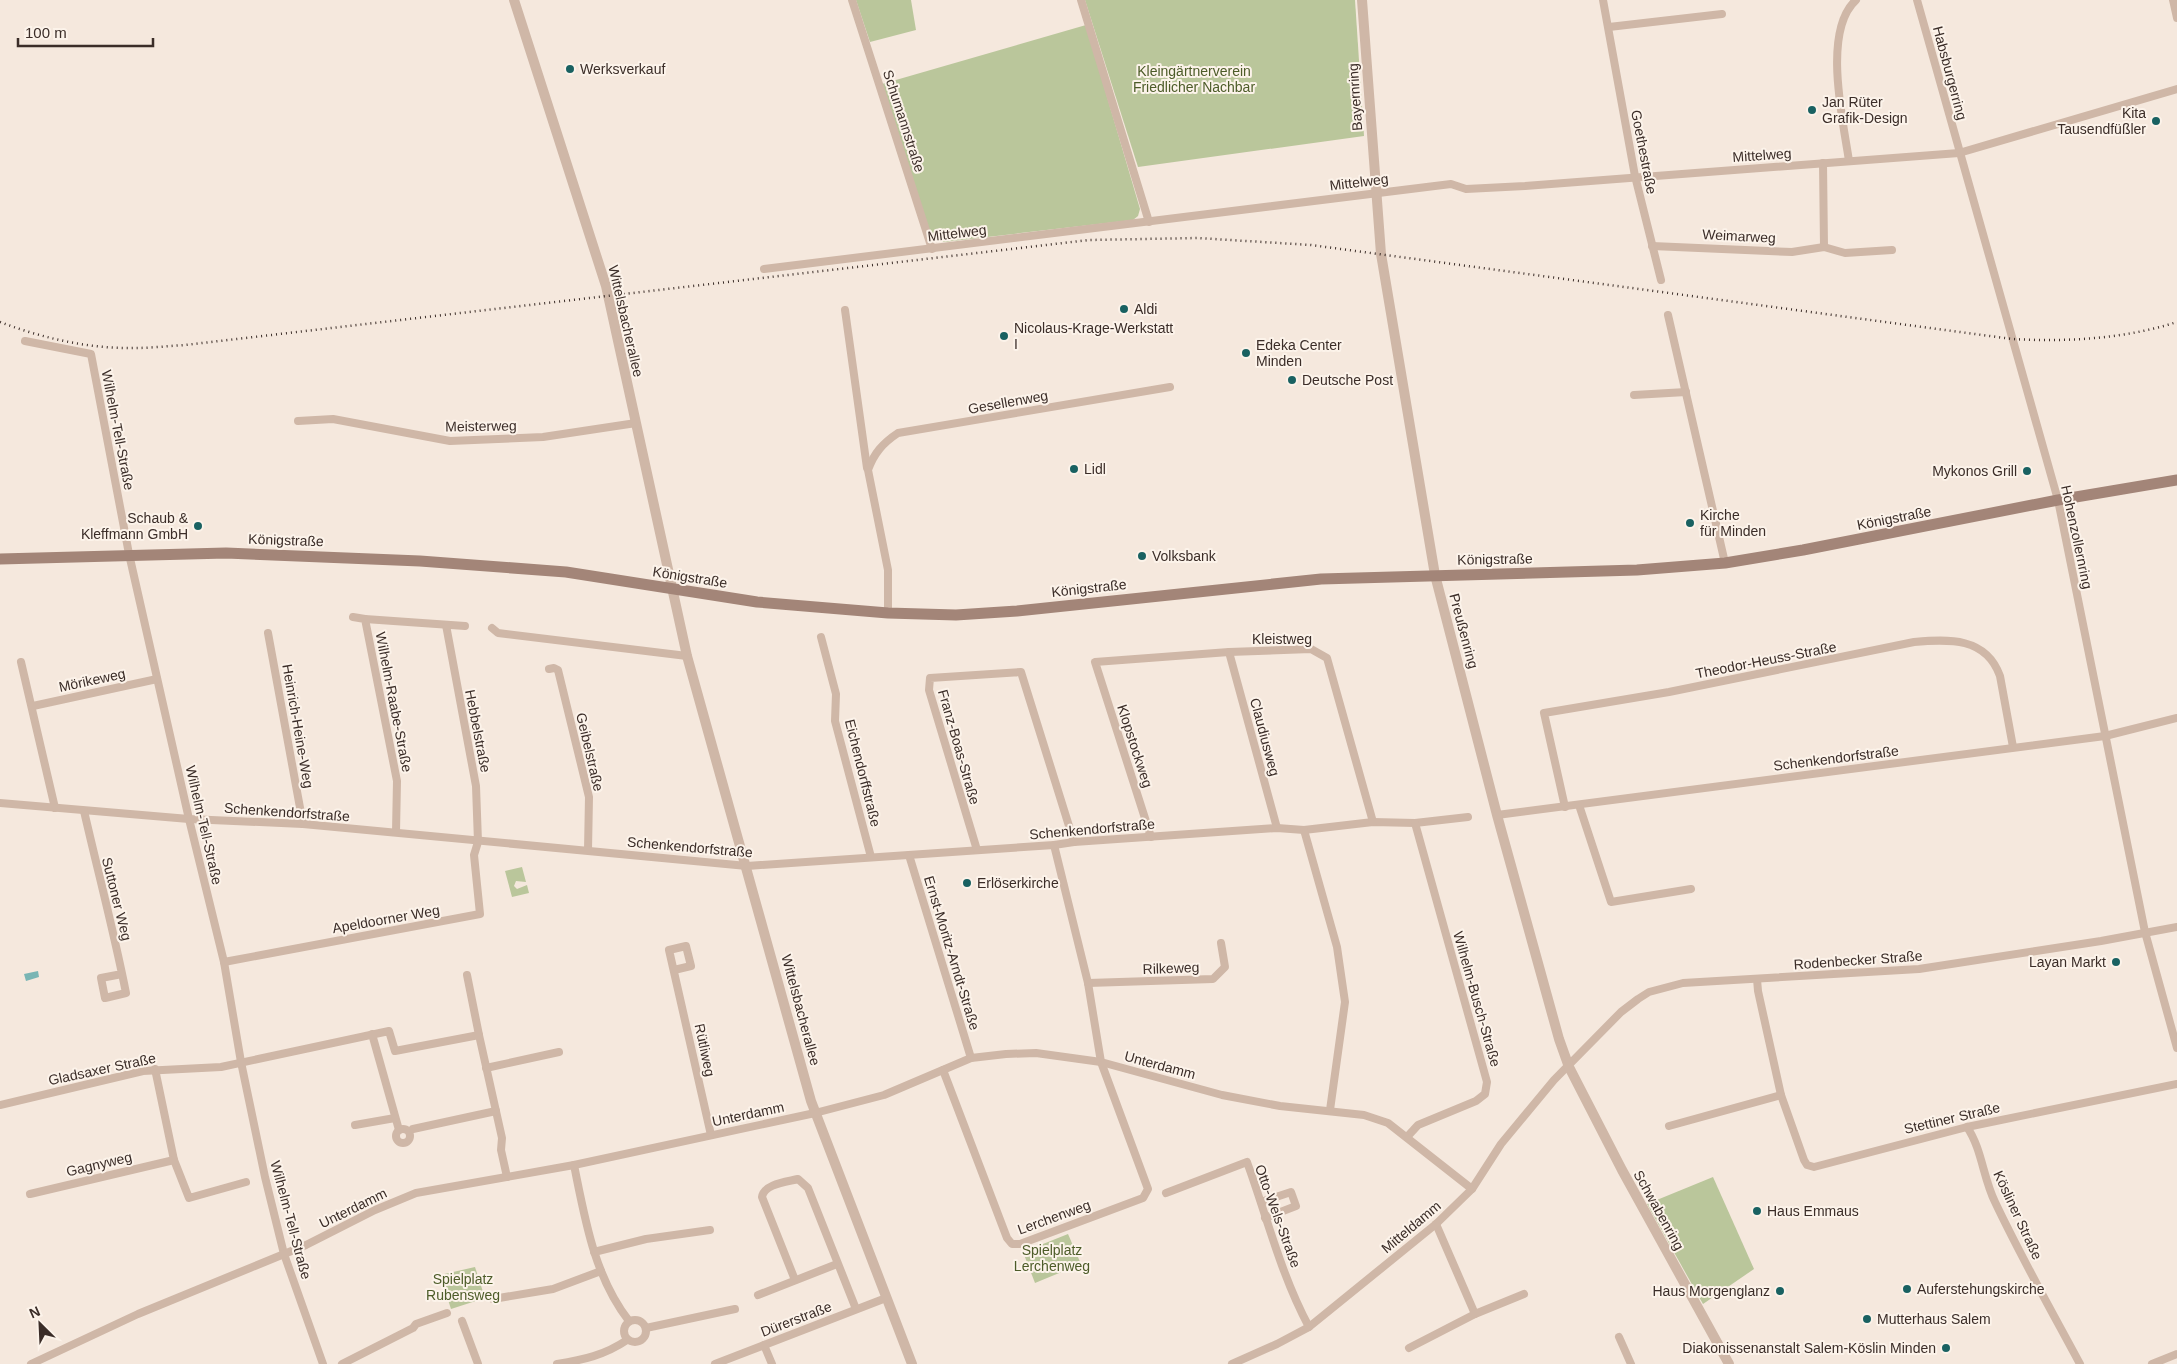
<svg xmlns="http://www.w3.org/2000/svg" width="2177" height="1364" font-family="Arial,sans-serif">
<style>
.green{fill:#bac69b}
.water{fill:#79b5b4}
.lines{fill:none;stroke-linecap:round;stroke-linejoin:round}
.minor{stroke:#cfb7a7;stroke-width:8}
.tertiary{stroke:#cfb7a7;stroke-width:10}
.secondary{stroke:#a38578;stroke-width:11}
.rail{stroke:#3b2d28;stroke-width:2.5;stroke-dasharray:1 4;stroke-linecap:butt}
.poi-dot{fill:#196161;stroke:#fcf3ea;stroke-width:2}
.labels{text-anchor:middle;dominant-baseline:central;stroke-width:4;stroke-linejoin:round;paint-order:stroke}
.poi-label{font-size:14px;fill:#3b2d28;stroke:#fcf3ea;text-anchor:start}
.park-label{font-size:14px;fill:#4d5c29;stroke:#fcf3ea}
.street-label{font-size:14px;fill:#3b2d28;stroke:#fcf3ea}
</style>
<rect width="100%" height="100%" fill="#f5e8dd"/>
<g class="green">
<polygon points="856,0 911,0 916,30 870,42"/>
<polygon points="1085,0 1355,0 1364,136 1138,167"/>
<polygon points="1086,25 1140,209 1138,216 1133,220 944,242 936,240 926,226 882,84"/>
<polygon points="522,867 526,882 516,881 514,886 517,889 527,885 529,893 512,897 505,871"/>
<polygon points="1713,1177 1754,1269 1703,1304 1647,1204"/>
<polygon points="1068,1234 1081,1264 1035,1283 1023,1252"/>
<polygon points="475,1267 485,1298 451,1309 440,1275"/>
</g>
<polygon class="water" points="38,971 39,977 26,981 24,974"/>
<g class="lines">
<g class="minor">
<polyline points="852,0 932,249"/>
<polyline points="1081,0 1149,222"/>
<polyline points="1603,0 1635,176 1661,280"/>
<polyline points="1917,0 2058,500 2145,932 2177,1048"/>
<polyline points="2173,0 2177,18"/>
<polyline points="1609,27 1722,14"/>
<path d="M1849,161C1843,120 1822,31 1856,0"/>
<polyline points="1823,163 1824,247"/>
<polyline points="1652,246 1792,252 1824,247 1845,253 1892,250"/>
<polyline points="764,269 1451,184 1466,189 1525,186 1959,153 2177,89"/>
<polyline points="845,310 867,468"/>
<polyline points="1668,315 1725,563"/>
<polyline points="25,341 91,354 129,554 189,819 224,962 241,1062 265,1177 284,1254 323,1364"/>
<polyline points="1634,395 1686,392"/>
<polyline points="298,421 333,419 450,441 543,437 636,423"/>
<path d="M888,613V570L868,470C874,453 883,443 898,433L1170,387"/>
<polyline points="353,617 365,619 397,781 396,832"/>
<polyline points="365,619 465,626"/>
<polyline points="492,628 498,633 687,656"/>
<polyline points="268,633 303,824"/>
<polyline points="821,637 836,694 835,721 871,857"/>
<polyline points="1229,652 1277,828"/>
<polyline points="21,662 55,808"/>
<polyline points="549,669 554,668 558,670 589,797 588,850"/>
<polyline points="33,706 157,679"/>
<polyline points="0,803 189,819 303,824 747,866 1054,845 1074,842 1277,828 1304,830 1373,822 1415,823 1468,817"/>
<polyline points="1579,805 1611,902 1691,889"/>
<path d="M1565,807L1544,713L1669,692L1914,642C1949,639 1986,637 2000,676L2013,747"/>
<path d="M84,811C98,872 114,932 126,993L105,998L101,978L122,974"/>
<polyline points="1497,815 2105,736 2177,718"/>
<polyline points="1304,830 1337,947 1345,1002 1330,1110"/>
<polyline points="1151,837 1095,662 1229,652 1311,649 1327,658 1373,822"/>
<polyline points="977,850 929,690 930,678 1021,672 1074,842"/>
<polyline points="909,855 971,1058"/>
<polyline points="224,962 480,914 474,855 478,842 476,786 446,625"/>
<polyline points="674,970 691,966 686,946 669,950 711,1135"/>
<polyline points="467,975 479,1035"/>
<polyline points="1757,979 1758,991 1781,1095 1804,1160 1807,1165 1814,1167 1967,1127 2177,1084"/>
<polyline points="1088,983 1213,979 1225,967 1221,943"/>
<polyline points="372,1034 399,1130"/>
<polyline points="486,1068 559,1052"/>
<polyline points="155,1069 174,1160 189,1198 246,1182"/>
<polyline points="943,1070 1007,1238 1012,1244 1020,1244 1143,1198 1148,1189 1101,1062 1088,983 1054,845"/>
<polyline points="0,1105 143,1071 221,1067 389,1031 395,1051 479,1035 502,1138 501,1150 507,1177"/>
<polyline points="355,1125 395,1118"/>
<polyline points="1669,1126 1781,1095"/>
<path d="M1967,1127C1982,1149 1983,1178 1995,1202C2021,1257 2051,1310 2080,1364"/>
<circle cx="403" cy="1136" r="7"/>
<polyline points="413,1129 496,1111"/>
<polyline points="1407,1137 1418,1125 1476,1101 1485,1094 1487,1082 1415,823"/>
<path d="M574,1165C585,1219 594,1276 629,1321"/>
<path d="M1166,1193L1247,1162C1267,1217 1281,1275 1309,1327"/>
<polyline points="30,1194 174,1160"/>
<polyline points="1261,1202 1291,1192 1296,1206 1265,1218"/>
<polyline points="1436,1224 1475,1314"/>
<polyline points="594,1252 646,1239 710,1230"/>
<path d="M795,1280L762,1197C764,1184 786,1182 798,1179L808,1188L856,1309"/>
<polyline points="758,1295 837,1264"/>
<polyline points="493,1299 553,1289 601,1271"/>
<circle cx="635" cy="1331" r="11"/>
<polyline points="462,1321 478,1364"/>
<polyline points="646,1328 735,1309"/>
<polyline points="1619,1337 1631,1364"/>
<polyline points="764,1345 772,1364"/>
<polyline points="1409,1348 1475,1314 1524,1294"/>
<polyline points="31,1364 138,1314 306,1245 375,1210 416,1193 574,1165 815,1113 884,1095 971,1058 1006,1054 1036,1053 1101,1062 1222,1095 1280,1106 1364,1115 1388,1123 1472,1189"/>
<polyline points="342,1364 413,1328 416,1324 447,1313"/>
<path d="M557,1364C583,1360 605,1355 627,1340"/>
<polyline points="715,1364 886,1298"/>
<polyline points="1232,1364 1277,1344 1309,1327 1436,1224 1472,1189 1501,1144 1554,1080 1621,1012 1638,999 1649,992 1683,983 1919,969 2101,941 2177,927"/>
<polyline points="2152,1364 2177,1354"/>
</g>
<g class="tertiary">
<polyline points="514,0 606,286 687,656 811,1101 912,1364"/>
<polyline points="1362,0 1381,254 1435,575 1497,815 1559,1039 1569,1067 1622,1170 1729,1364"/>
</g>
<polyline class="secondary" points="0,559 226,553 420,561 566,572 757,602 888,613 956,615 1017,611 1321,579 1637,570 1725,563 1803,550 2058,500 2177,480"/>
<path class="rail" d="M0,322C42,338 89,349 135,348C151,348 168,346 185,345L1089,240L1198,238L1311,245L2012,339C2067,342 2124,339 2177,322"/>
</g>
<g class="poi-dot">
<circle cx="570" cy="69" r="5"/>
<circle cx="1812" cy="110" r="5"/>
<circle cx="2156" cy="121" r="5"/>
<circle cx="1124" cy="309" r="5"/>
<circle cx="1004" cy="336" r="5"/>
<circle cx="1246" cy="353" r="5"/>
<circle cx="1292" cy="380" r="5"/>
<circle cx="1074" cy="469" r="5"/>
<circle cx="2027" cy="471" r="5"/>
<circle cx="1690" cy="523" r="5"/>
<circle cx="198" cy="526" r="5"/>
<circle cx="1142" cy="556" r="5"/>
<circle cx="967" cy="883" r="5"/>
<circle cx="2116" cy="962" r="5"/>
<circle cx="1757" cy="1211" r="5"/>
<circle cx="1907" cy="1289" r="5"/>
<circle cx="1780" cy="1291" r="5"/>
<circle cx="1867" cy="1319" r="5"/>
<circle cx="1946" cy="1348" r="5"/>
</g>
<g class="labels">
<g class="poi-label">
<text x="580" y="69">Werksverkauf</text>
<text x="1822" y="102">Jan Rüter<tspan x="1822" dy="16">Grafik-Design</tspan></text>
<text x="2146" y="113" text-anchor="end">Kita<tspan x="2146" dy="16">Tausendfüßler</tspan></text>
<text x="1134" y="309">Aldi</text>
<text x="1014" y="328">Nicolaus-Krage-Werkstatt<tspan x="1014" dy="16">I</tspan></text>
<text x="1256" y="345">Edeka Center<tspan x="1256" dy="16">Minden</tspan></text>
<text x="1302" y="380">Deutsche Post</text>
<text x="1084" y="469">Lidl</text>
<text x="2017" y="471" text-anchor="end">Mykonos Grill</text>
<text x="1700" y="515">Kirche<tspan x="1700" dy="16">für Minden</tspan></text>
<text x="188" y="518" text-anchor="end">Schaub &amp;<tspan x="188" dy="16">Kleffmann GmbH</tspan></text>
<text x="1152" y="556">Volksbank</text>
<text x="977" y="883">Erlöserkirche</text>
<text x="2106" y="962" text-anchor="end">Layan Markt</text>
<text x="1767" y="1211">Haus Emmaus</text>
<text x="1917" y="1289">Auferstehungskirche</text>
<text x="1770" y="1291" text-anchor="end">Haus Morgenglanz</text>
<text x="1877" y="1319">Mutterhaus Salem</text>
<text x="1936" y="1348" text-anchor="end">Diakonissenanstalt Salem-Köslin Minden</text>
</g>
<g class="park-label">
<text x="1194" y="71">Kleingärtnerverein<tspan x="1194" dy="16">Friedlicher Nachbar</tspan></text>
<text x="1052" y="1250">Spielplatz<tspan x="1052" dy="16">Lerchenweg</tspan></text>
<text x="463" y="1279">Spielplatz<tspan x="463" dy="16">Rubensweg</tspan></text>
</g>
<g class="street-label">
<text transform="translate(1950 73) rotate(75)">Habsburgerring</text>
<text transform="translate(1355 97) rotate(-94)">Bayernring</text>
<text transform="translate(904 121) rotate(72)">Schumannstraße</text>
<text transform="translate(1644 152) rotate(79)">Goethestraße</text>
<text transform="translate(1762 155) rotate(-4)">Mittelweg</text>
<text transform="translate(1359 182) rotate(-7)">Mittelweg</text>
<text transform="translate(957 233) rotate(-7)">Mittelweg</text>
<text transform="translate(1739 236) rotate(3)">Weimarweg</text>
<text transform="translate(626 321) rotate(77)">Wittelsbacherallee</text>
<text transform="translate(1008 402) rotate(-10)">Gesellenweg</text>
<text transform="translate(481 426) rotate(-1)">Meisterweg</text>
<text transform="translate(118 430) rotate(79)">Wilhelm-Tell-Straße</text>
<text transform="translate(1894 518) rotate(-11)">Königstraße</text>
<text transform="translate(2077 537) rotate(78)">Hohenzollernring</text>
<text transform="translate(286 540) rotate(2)">Königstraße</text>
<text transform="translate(1495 559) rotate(-1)">Königstraße</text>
<text transform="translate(690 577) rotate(9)">Königstraße</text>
<text transform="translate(1089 588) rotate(-6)">Königstraße</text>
<text transform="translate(1464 631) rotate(75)">Preußenring</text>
<text x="1282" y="639">Kleistweg</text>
<text transform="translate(1766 660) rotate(-11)">Theodor-Heuss-Straße</text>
<text transform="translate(92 680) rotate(-12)">Mörikeweg</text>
<text transform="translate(394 702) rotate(79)">Wilhelm-Raabe-Straße</text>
<text transform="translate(298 726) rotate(80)">Heinrich-Heine-Weg</text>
<text transform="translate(478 731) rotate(79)">Hebbelstraße</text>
<text transform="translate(1265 737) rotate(75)">Claudiusweg</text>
<text transform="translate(1135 746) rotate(72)">Klopstockweg</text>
<text transform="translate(959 747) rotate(74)">Franz-Boas-Straße</text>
<text transform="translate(590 752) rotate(77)">Geibelstraße</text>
<text transform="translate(1836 758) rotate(-7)">Schenkendorfstraße</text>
<text transform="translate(863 773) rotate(76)">Eichendorffstraße</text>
<text transform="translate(287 812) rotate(4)">Schenkendorfstraße</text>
<text transform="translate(204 825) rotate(77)">Wilhelm-Tell-Straße</text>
<text transform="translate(1092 829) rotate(-5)">Schenkendorfstraße</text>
<text transform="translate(690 847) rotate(5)">Schenkendorfstraße</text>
<text transform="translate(117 899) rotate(76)">Suttoner Weg</text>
<text transform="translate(386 919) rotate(-10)">Apeldoorner Weg</text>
<text transform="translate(952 953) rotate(73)">Ernst-Moritz-Arndt-Straße</text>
<text transform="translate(1858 960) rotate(-4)">Rodenbecker Straße</text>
<text transform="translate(1171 968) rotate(-2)">Rilkeweg</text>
<text transform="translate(1477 999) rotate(74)">Wilhelm-Busch-Straße</text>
<text transform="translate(801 1010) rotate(75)">Wittelsbacherallee</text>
<text transform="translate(705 1050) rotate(78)">Rütliweg</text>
<text transform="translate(1160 1065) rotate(15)">Unterdamm</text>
<text transform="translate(102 1069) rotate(-12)">Gladsaxer Straße</text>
<text transform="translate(748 1114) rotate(-12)">Unterdamm</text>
<text transform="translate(1952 1118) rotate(-13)">Stettiner Straße</text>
<text transform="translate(99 1164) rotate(-13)">Gagnyweg</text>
<text transform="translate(353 1208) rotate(-26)">Unterdamm</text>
<text transform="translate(1659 1210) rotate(61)">Schwabenring</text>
<text transform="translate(2018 1215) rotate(65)">Kösliner Straße</text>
<text transform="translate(1278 1216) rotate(70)">Otto-Wels-Straße</text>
<text transform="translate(1054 1217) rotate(-20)">Lerchenweg</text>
<text transform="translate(291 1220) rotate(75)">Wilhelm-Tell-Straße</text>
<text transform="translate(1411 1227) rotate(-40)">Mitteldamm</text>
<text transform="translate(796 1319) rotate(-21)">Dürerstraße</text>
</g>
</g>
<g transform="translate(40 1324) rotate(336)" stroke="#fcf3ea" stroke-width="4" paint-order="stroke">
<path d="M0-4L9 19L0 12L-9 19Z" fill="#3b2d28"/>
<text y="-8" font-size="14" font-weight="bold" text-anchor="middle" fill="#3b2d28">N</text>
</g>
<path d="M18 38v8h135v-8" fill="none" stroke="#3b2d28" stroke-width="2.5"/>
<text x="25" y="38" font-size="15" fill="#3b2d28" stroke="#fcf3ea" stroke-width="4" paint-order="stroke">100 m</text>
</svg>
